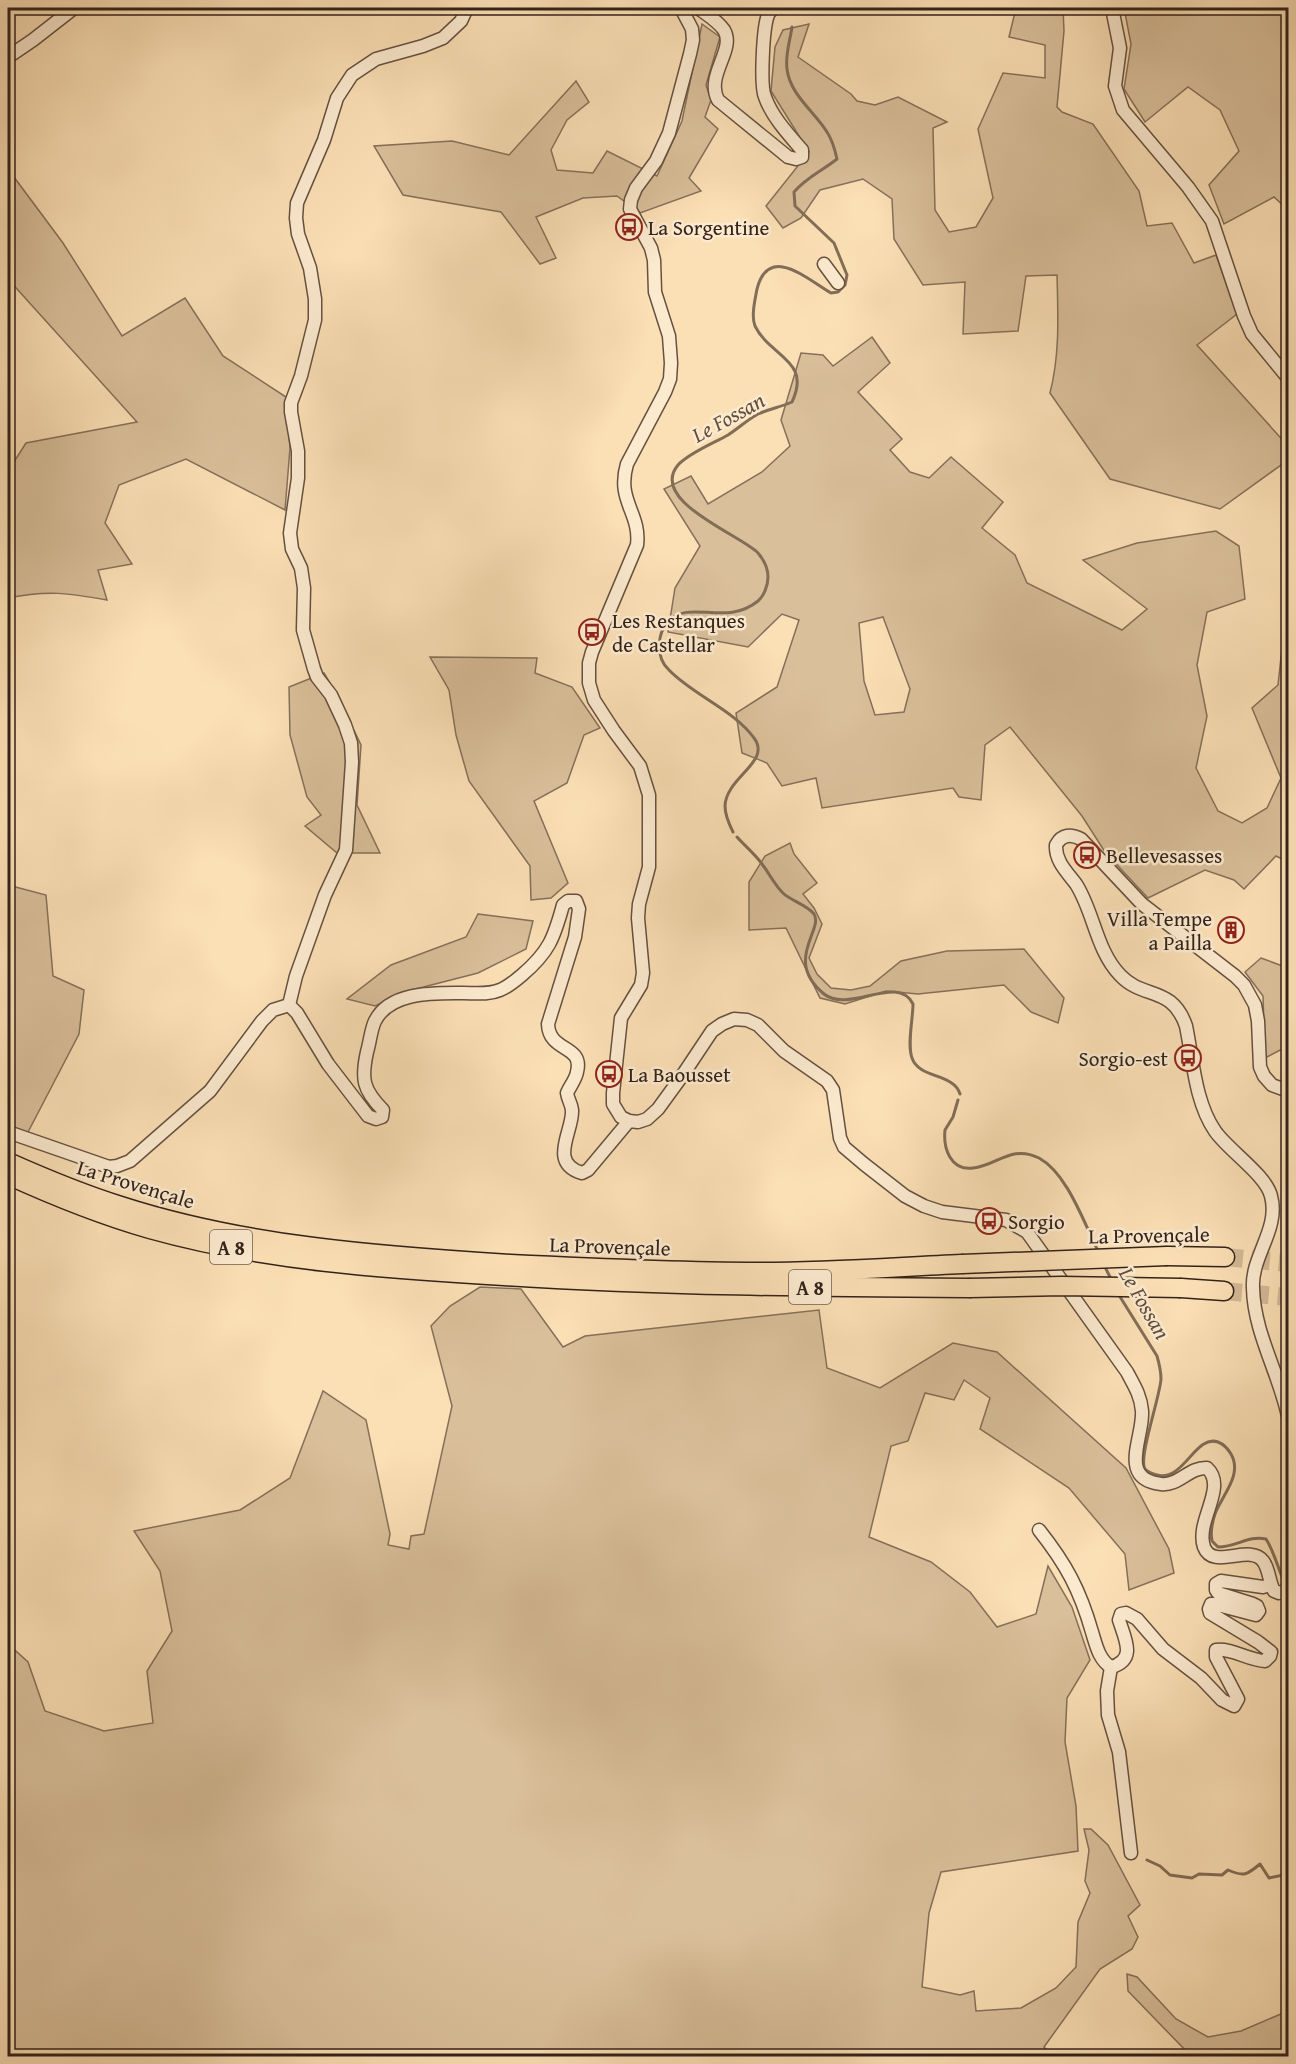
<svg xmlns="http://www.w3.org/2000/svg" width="1296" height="2064" font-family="'Gentium Book Plus',serif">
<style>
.green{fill:#d9bf9a;stroke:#86705a;stroke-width:1.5;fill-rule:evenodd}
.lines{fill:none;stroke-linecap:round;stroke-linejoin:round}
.stream{stroke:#826d57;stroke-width:3}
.highway-tunnel{stroke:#d3b996;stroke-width:18;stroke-dasharray:18 9;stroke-linecap:butt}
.minor-casing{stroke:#655140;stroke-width:15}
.highway-casing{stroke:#332219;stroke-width:21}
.minor{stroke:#fceacf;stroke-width:12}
.highway{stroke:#fbdfb5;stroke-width:18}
.highway-bridge-casing{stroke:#332219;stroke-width:21;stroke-linecap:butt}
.highway-bridge{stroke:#fbdfb5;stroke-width:18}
.labels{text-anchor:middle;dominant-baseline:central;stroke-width:5;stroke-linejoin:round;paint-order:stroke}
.shield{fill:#fceacf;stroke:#6f5e50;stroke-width:1.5}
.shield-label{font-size:20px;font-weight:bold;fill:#332219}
.poi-label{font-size:21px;fill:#332219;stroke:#fceacf;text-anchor:start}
.street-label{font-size:21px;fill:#332219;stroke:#fceacf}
.water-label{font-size:22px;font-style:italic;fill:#614e3d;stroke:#fceacf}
</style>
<rect width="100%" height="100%" fill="#fbdfb5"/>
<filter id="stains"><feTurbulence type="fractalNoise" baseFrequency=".00333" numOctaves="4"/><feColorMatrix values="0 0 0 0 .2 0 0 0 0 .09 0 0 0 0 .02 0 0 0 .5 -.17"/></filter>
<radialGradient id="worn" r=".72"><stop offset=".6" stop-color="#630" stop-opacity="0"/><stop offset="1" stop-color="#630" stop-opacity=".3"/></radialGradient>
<g class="green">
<path d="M1016,8H1063L1064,31L1057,107L1062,112L1093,124L1139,191L1147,226L1172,223L1194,263L1216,255L1237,314L1197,345L1288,446V460L1220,509L1110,479L1050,393C1060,354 1058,315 1057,275L1026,276L1018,331L963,334L965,282L923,285L894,239L892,199L863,179L820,190L801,218L783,228L766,206L809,152L771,91L775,47L783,30L809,24L798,57L851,94L857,101L875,105L898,97L947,122L933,128L935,210L949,232L976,227L993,198L978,129L1003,73L1045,78V45L1009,37Z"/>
<polygon points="1124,8 1288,8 1288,210 1274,197 1224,224 1209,185 1239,151 1220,110 1188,87 1145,122 1124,89 1131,44"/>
<polygon points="702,24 720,37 706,85 711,100 705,117 718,129 689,178 701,191 640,213 617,196 583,198 536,217 556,258 540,264 501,212 403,195 374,146 452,141 509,155 576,81 589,102 567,120 551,150 557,170 593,173 607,151 657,176 682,121"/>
<path d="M8,169L63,243L122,336L185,298L223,356L286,397L290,448L285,510L186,459L119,485L105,523L132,564L98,570L107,600C68,593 47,590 8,598V466L12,465L26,443L137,422L8,279Z"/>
<path d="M872,337L890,363L858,392L902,439L890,450L910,472L929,478L951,457L1003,502L982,528L1015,555L1027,583L1122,630L1147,609L1083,560L1137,543L1216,531L1239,546L1245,599L1207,612L1197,665L1207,716L1196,768L1218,811L1242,823L1267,808L1281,778L1252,708L1278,685L1283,638L1288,636V862L1276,856L1244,889L1234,880L1205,870L1148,898L1105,852L1082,816L1010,727L985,745L981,800L959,797L953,788L822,808L816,778L782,786L767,763L742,753L736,713L777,687L799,620L782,614L748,647L668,632L675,588L700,546L664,489L691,476L708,504L762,472L790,446L781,420L801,353L823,355L833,366ZM883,617L910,689L904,712L875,715L864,681L859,623Z"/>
<polygon points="430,657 537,658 535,673 572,687 600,728 584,735 567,783 534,801 568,883 551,898 531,900 530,866 469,781 456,735 449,690"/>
<polygon points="324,673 336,693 361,745 357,805 380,853 337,853 305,826 321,815 307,797 290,735 289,687"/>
<polygon points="790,843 794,854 817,883 803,894 814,908 822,924 809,958 817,974 831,988 851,990 870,986 901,961 947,951 1024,949 1064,998 1058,1023 1031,1012 1004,985 918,994 886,991 845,1004 820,998 786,928 749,930 749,882 765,856"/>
<polygon points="8,885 46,895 53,976 84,990 79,1034 27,1134 8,1124"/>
<polygon points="478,914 533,921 526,949 478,973 408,991 375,1006 347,999 391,965 466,937"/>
<polygon points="1261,958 1288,968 1288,1046 1265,1058 1263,996 1245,972"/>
<polygon points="480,1287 521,1289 563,1347 585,1336 819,1310 827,1368 880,1388 953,1343 997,1352 1126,1468 1169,1549 1174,1573 1129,1590 1125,1554 1069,1488 980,1429 990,1398 964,1380 954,1400 925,1393 908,1441 891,1446 869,1537 931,1562 970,1592 997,1627 1036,1614 1048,1566 1072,1607 1090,1660 1067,1698 1065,1742 1076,1806 1078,1851 941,1872 929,1913 922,1987 960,1995 974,1991 976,2011 1021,2008 1056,1988 1076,1967 1078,1922 1090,1893 1085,1881 1089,1850 1084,1829 1091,1829 1108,1845 1140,1905 1128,1916 1138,1937 1132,1949 1100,1969 1044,2047 1053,2056 630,2056 628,2050 598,2056 8,2056 8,1644 28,1662 45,1711 104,1731 153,1723 147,1671 172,1631 160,1571 134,1531 240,1510 290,1478 323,1391 366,1420 390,1534 388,1545 409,1549 411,1536 424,1534 452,1406 431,1326 450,1306"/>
<polygon points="1127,1974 1137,1977 1176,2019 1208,2037 1241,2031 1288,2011 1288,2056 1189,2056 1188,2053 1128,1991"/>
</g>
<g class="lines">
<g class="stream">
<path d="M733,832C729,824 725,815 725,806C726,777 772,762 754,738C734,710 693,695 669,670C656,658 656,634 669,621C690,599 726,627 758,601C764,596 768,585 768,577C768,567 764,560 758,553C741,535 648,501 678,465C689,453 714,443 728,435C739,428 747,420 758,414C769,409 781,407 792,402C812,360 770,357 755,326C751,316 755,300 757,289C769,243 808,280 831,293L838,292L845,285L847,275L834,243L795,206L794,192C807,177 822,171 837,159C835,150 833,141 827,132C815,112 790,95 787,69C785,55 790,41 792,27"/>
<path d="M737,837C745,846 755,854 762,864C769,873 775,886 784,894C792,901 807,905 814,914C824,930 783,960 824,994C849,1014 898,973 913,1004C913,1019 907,1044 912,1058C919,1079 954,1073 960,1094"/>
<path d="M958,1100L953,1117L945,1130C943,1149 951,1171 973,1168C997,1166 1011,1144 1039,1158C1067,1173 1084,1223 1098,1251"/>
<polyline points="1104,1265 1112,1281"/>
<path d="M1117,1292L1157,1356C1159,1363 1161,1371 1161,1379C1160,1397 1138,1458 1145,1469C1148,1472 1153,1474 1157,1475C1184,1482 1195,1434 1218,1442C1223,1444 1228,1449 1231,1454C1243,1475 1222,1495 1215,1514C1212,1523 1210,1531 1212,1541L1218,1547C1237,1547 1248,1535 1266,1539C1275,1553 1278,1570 1286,1586"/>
<path d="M1147,1860L1160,1866L1170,1875L1192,1878L1199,1874L1222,1875L1228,1870C1244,1877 1247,1875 1260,1864L1269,1878L1288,1874"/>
</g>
<g class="highway-tunnel">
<polyline points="1225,1257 1288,1263"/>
<polyline points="1224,1291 1288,1297"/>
</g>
<defs>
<g id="minor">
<path d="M681,8L692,29L693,40L690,54L669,133L656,161L636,188L631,200L630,209L651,248L654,260L655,292L669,336L671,363L670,379L665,392L627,464C616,501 641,513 637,545L592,652L589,663V683L594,700L614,731L640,766L649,795V867L639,904L638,918L643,973L641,985L621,1018L613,1093V1104L621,1117L629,1121L638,1122L647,1119L658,1109L682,1076L712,1031L722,1024L734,1019L747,1020L758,1025L784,1051L827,1081L833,1090L840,1138L844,1147L864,1164L905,1196L924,1206L942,1212L1006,1220L1027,1232L1127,1372C1134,1385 1141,1396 1142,1411C1144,1437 1117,1479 1161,1484C1179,1486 1189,1467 1207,1468C1228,1487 1195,1521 1204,1547C1213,1571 1250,1543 1263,1561C1269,1568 1269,1582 1274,1591L1279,1593L1288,1590"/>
<path d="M698,8C706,14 718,21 724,30C736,50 705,75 718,100L788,157L796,159L802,157V150C789,135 772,117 765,97C760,86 763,27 768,15C768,13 773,9 774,8"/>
<polyline points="1112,8 1120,48 1115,86 1123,110 1188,187 1212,221 1244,316 1252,334 1288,378"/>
<polyline points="8,57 33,40 74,8"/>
<polyline points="824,264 838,283"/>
<polyline points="289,1005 296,976 325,895 346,850 352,762 351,743 345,725 331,695 317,677 314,669 303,630 304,588 301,568 292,549 290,533 298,478 298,451 291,412 291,403 301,376 315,320 315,299 310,268 298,234 296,218 297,203 324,140 337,98 352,75 376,59 423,46 443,38 461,21 467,8"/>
<path d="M289,1005L297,1013L328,1064L368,1116L376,1119L382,1117L383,1110C363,1090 361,1079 367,1052C370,1042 371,1029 375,1021C390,991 435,993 463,993C475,993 488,995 500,990C508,987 515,981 522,975C549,952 554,938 563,905L568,901H576L579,909L575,937L548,1024C549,1053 584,1044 577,1072C576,1079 570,1086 567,1093C568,1100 572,1105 572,1111C573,1131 548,1163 582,1173L588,1170L629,1121"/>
<path d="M1288,1091L1272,1085L1264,1076L1260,1067L1258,1021L1255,1005L1244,985L1235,976L1142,904L1081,839C1071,834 1062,834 1056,845C1055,861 1067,872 1076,884C1094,912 1096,950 1120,975C1143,1000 1172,985 1186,1026C1193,1060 1195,1102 1215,1131C1228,1150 1266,1175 1271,1196C1280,1229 1251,1256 1253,1288C1254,1333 1279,1373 1288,1416"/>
<polyline points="8,1132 109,1167 117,1166 130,1161 210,1091 262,1021 273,1010 289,1005"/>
<path d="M1039,1530C1066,1564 1080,1590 1092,1632C1096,1645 1099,1660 1111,1667C1137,1660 1125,1639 1119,1620L1121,1614L1126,1613L1137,1619L1163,1649L1201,1678L1222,1700L1234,1706L1238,1699L1216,1657V1650C1232,1648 1248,1660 1265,1661L1270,1656L1271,1652L1258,1642L1210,1613L1209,1609L1211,1604H1214L1252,1614L1256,1615L1259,1611L1257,1606L1253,1604L1218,1593L1216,1590V1584L1221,1581L1263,1587L1271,1585"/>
<polyline points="1111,1667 1107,1691 1108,1715 1119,1752 1131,1853"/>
</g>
<g id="highway">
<path d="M8,1162C44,1178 82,1194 121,1206C245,1246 380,1256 510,1264C592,1268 675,1272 758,1272C826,1272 894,1267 962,1264"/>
<path d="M8,1175C54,1196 101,1215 150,1229C264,1261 385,1269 504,1276C659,1286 814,1287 969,1288"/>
<polyline points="1167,1256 1225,1257"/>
<polyline points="1181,1288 1224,1291"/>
</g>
</defs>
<use href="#minor" class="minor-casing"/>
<use href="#highway" class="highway-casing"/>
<use href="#minor" class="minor"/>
<use href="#highway" class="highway"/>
<defs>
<g id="highway-bridge">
<polyline points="962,1264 1167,1256"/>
<polyline points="969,1288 1062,1286 1181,1288"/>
</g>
</defs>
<use href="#highway-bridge" class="highway-bridge-casing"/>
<use href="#highway-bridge" class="highway-bridge"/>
</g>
<defs>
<symbol id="bus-ring" viewBox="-11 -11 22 22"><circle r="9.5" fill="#fceacf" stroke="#8f2418" stroke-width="1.5"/><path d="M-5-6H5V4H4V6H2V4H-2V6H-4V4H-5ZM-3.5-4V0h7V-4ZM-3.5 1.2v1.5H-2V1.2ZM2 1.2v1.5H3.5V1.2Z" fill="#8f2418"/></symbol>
<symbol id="building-ring" viewBox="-11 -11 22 22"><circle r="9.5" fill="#fceacf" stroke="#8f2418" stroke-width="1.5"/><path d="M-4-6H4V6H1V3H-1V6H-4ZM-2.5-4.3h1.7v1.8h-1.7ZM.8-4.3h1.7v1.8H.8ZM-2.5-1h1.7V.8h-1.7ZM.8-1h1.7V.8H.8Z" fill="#8f2418"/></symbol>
</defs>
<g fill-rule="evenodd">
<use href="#bus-ring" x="614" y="212" width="30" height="30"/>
<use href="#bus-ring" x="577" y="617" width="30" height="30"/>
<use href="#bus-ring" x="1072" y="840" width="30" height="30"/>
<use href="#building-ring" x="1216" y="915" width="30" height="30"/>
<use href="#bus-ring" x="1173" y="1043" width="30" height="30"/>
<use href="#bus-ring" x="594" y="1059" width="30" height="30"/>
<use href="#bus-ring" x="974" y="1206" width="30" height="30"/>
</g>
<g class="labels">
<g class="shield">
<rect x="210" y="1230" width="42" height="34" rx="4.5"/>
<rect x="789" y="1270" width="42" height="34" rx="4.5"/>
</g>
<g class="shield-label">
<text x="231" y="1247">A 8</text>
<text x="810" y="1287">A 8</text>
</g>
<g class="poi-label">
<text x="648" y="227">La Sorgentine</text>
<text x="612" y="620">Les Restanques<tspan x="612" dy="24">de Castellar</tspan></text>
<text x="1106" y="855">Bellevesasses</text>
<text x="1212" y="918" text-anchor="end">Villa Tempe<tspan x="1212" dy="24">a Pailla</tspan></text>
<text x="1168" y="1058" text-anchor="end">Sorgio-est</text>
<text x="628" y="1074">La Baousset</text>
<text x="1008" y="1221">Sorgio</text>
</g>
<g class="street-label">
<text transform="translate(136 1184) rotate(17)">La Provençale</text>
<text transform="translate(1149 1235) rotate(-1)">La Provençale</text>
<text transform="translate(610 1246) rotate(2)">La Provençale</text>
</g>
<g class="water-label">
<text transform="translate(728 417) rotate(-29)">Le Fossan</text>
<text transform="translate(1145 1303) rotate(60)">Le Fossan</text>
</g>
</g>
<rect width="1296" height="2064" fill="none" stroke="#fbdfb5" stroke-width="30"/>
<rect x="9" y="9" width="1278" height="2046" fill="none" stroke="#332219" stroke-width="3"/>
<rect x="15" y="15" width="1266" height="2034" fill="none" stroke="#332219" stroke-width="1.5"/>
<rect width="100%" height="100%" filter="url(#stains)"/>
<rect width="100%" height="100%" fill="url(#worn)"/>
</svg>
